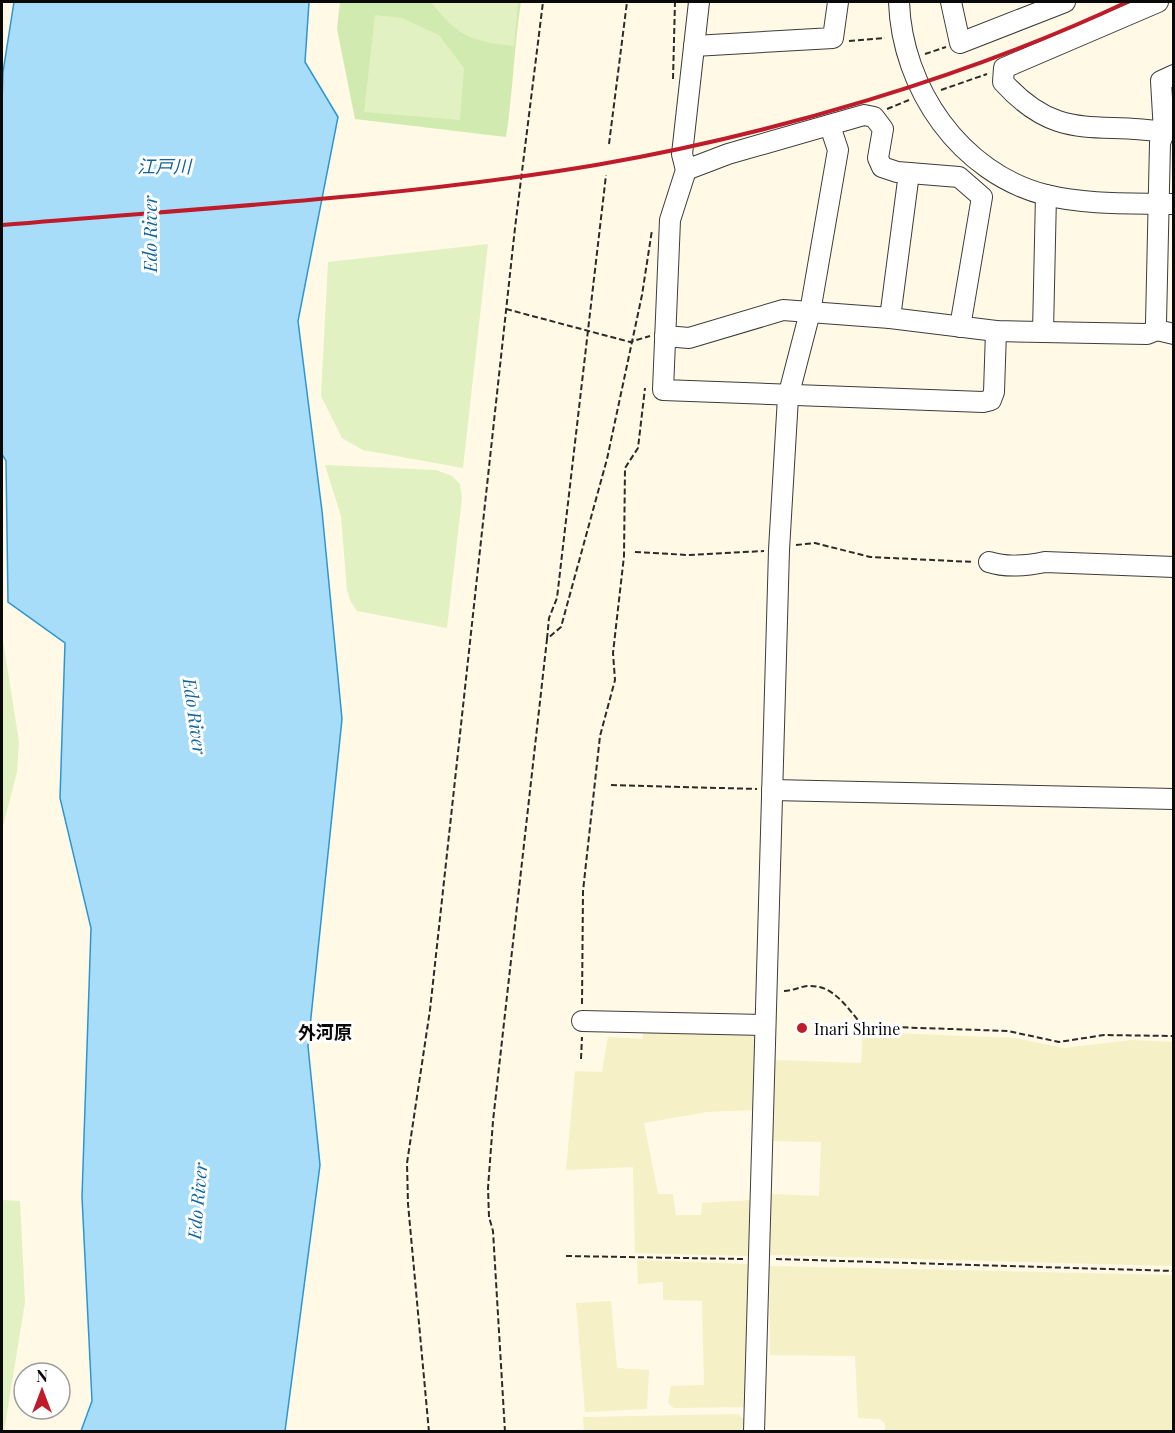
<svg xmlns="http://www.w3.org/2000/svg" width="1175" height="1433" font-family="'Playfair Display','Noto Sans JP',serif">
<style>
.farmland{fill:#f5f0c5}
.green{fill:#d0eaaf}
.pitch{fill:#e2f1c1}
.water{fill:#a8ddf9;stroke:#2c96d3;stroke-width:1.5}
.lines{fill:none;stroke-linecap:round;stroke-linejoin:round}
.minor-casing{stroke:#3c3c3c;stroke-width:22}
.path{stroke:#2b2b2b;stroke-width:2;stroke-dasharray:6 3;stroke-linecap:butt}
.minor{stroke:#fff;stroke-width:20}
.rail{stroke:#be1c2a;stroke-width:4}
.poi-dot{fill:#be1c2a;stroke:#fff;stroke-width:2}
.labels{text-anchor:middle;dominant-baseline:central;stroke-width:6;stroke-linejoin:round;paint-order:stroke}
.poi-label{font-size:16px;fill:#090909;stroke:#fff;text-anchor:start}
.water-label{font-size:18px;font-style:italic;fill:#0f659f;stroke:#fff}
.neighbourhood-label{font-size:18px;font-weight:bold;fill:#090909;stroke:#fff}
</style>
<rect width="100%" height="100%" fill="#fff9e6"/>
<g class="farmland">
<polygon points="645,1028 756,1032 753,1110 707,1112 644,1123 658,1194 673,1194 676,1215 701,1215 702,1203 752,1200 749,1256 635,1253 633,1167 566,1170 575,1071 602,1072 608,1037 642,1039"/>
<polygon points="863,1032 1015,1038 1064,1048 1131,1040 1173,1042 1173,1266 769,1255 770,1194 819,1196 821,1142 772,1141 773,1060 861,1063"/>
<polygon points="637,1260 747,1264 750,1268 748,1407 674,1408 668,1403 671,1386 704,1385 702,1301 663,1300 663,1282 638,1284"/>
<polygon points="769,1266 1173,1275 1173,1431 885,1431 885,1424 880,1419 858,1418 855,1356 770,1355"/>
<polygon points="611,1301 617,1368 649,1370 647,1409 585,1412 576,1303"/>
<polygon points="738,1414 747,1422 747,1431 584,1431 583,1417"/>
</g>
<path class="green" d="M340,2H521C514,47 513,92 506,137L355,119L337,29Z"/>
<g class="pitch">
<path d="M431,2H518L514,46C472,42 456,35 431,2Z"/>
<polygon points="375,15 402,18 439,35 464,68 460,120 364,112"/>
<polygon points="488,244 463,468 363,450 342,438 321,396 328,262"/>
<polygon points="325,465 436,470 452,476 460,484 462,498 447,628 357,611 351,602 347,591 341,516"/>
<polygon points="2,634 19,742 17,772 2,830"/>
<polygon points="2,1200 20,1201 25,1302 4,1432 2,1431"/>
</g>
<polygon class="water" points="14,2 309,2 305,62 338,117 298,321 322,511 342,719 308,1046 320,1165 285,1431 81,1431 92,1401 82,1197 91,928 60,798 65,643 8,602 6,461 2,454 2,103 3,72"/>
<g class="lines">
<defs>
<g id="minor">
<polyline points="699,2 682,154 686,170 670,220 663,390 983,402 991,400 994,392 996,331"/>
<path d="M899,2C902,88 960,173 1046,195C1087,205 1131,203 1174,204"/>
<polyline points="951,2 960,43 1065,2"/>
<path d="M1158,2L1004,68L1003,82C1058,143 1096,121 1164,132L1161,81L1174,75"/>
<polyline points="694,46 833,38 838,2"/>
<polyline points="1174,130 1164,132 1160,143 1156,323 1157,330 1174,334"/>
<polyline points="686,170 728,154 864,115 874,117 883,129 878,158 882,167 897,172 959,177 982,197 960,327"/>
<polyline points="1046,195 1043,332 1147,334 1157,330"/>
<polyline points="890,318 909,173"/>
<polyline points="665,336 689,338 783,310 890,318 996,331 1043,332"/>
<path d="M989,562C1007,568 1026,566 1045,562L1174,567"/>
<polyline points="772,790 1174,799"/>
<polyline points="582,1021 764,1025"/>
<polyline points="754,1432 779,550 788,397 810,312 838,150 830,126"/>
</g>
</defs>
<use href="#minor" class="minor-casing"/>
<g class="path">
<polyline points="849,41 885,38"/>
<polyline points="925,54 946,47"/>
<polyline points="673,79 675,2"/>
<polyline points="941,90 987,74"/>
<polyline points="887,109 909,100"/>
<polyline points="609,144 627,2"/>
<polyline points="506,309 630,342 650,336"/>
<polyline points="796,545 815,543 870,557 974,562"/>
<polyline points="635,552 688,555 764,551"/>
<polyline points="547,639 549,618 557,598 606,175"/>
<polyline points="611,785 757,789"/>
<path d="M784,991C792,991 799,987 807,986C834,984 847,1008 863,1026L1008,1031L1059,1042L1104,1035L1174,1036"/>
<polyline points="582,1004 583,891 600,736 615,680 613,653 624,556 625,468 638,448 645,388"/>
<polyline points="581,1059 582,1037"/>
<polyline points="566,1256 743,1259"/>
<polyline points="776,1259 1174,1271"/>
<polyline points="429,1432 408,1204 407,1163 430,1010 515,228 543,2"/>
<polyline points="505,1432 493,1231 489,1217 488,1188 493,1121 547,639 561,627 607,459 642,295 652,230"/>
</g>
<use href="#minor" class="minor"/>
<path class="rail" d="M2,225C199,208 400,198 596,165C770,135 968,77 1127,2"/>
</g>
<circle class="poi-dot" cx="802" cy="1028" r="6"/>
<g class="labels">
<g class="poi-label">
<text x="814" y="1028">Inari Shrine</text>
</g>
<g class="water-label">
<text x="164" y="166">江戸川</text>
<text transform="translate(150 234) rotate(-90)">Edo River</text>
<text transform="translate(195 716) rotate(82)">Edo River</text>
<text transform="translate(197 1201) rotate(-85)">Edo River</text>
</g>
<g class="neighbourhood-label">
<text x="325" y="1032">外河原</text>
</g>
</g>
<rect width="1175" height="1433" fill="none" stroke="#090909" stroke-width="6"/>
<g transform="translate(42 1391)"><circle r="28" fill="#ffffff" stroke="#9d9d9d" stroke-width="1.5"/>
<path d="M0-4.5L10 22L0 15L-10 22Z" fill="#be1c2a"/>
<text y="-9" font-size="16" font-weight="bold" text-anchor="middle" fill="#090909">N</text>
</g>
</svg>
